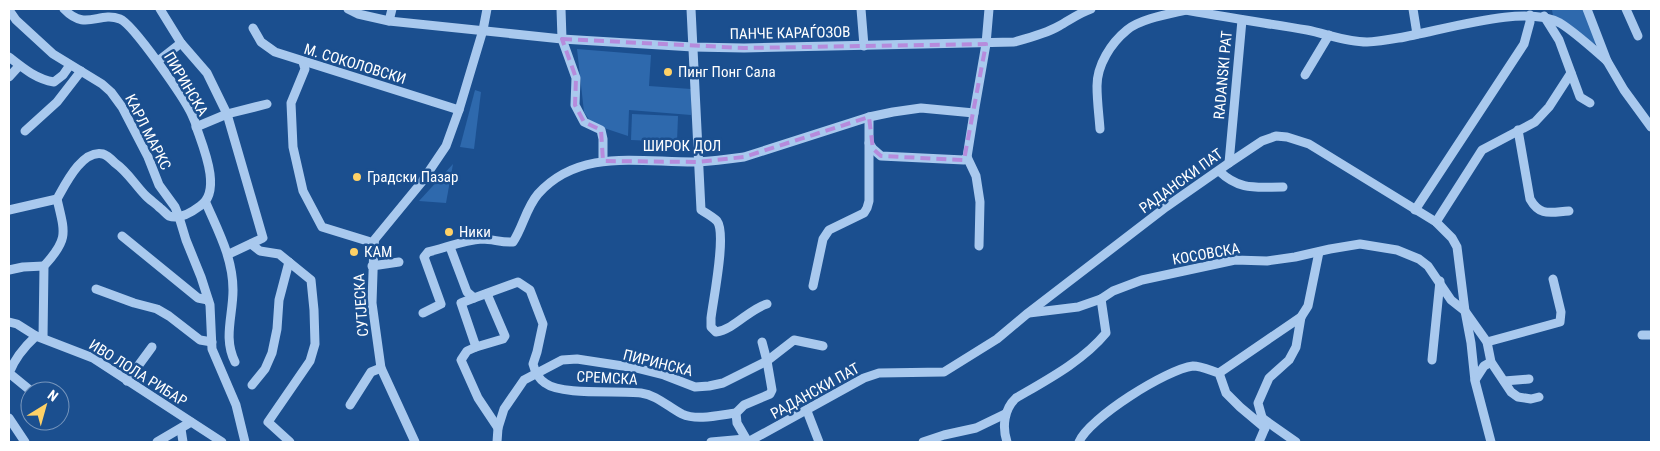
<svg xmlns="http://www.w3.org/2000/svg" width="1660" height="451" font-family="'Roboto Condensed',sans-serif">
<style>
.green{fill:#2e69ad}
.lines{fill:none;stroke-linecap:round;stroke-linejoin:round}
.minor{stroke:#a9c9ee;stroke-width:9}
.marked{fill:none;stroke:#b68bdc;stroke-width:4;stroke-dasharray:10 6;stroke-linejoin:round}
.poi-dot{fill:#ffd166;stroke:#1b4f8f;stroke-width:2}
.labels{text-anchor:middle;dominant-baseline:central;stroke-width:5;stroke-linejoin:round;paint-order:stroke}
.street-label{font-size:15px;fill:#fff;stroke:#1b4f8f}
.poi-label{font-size:15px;fill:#fff;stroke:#1b4f8f;text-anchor:start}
</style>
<rect width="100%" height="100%" fill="#1b4f8f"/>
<g class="green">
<polygon points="1554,9 1585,9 1596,44 1591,43 1582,35 1553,16 1552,10"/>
<polygon points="577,49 651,55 649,86 691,89 691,115 629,110 628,136 592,124 584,112"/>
<polygon points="475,90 481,92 474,149 460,147"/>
<polygon points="632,114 678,116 677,142 631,140"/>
<polygon points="453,164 446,203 419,201"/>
</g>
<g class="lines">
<g class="minor">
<polyline points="160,9 181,43 207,73 227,114 263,238 229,254"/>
<path d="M348,9L358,14L389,21L562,39L693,47L744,48L1014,42C1029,38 1045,34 1059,26C1070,20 1079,13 1091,9"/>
<polyline points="561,9 562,39 576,78 575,105 584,122 601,130 603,139 603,161"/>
<path d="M691,9L701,210C706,213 713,217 717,221C727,234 713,300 711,318V327L716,332C735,329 749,309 767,304"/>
<polyline points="861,9 864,46"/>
<path d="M1181,9C1223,17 1265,23 1307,30C1327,34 1346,42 1367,42C1417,41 1517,0 1560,23C1576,33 1592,48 1607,61"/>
<polyline points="1413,9 1417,34"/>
<polyline points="1587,9 1607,61 1624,90 1651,127"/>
<polyline points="1626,9 1638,36"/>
<polyline points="9,10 16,20 53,54 102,84 111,92 122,107 148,157 159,185 175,207 179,217 186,240 201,277 210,305 212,349 236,405 245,442"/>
<polyline points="1544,16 1559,40 1580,97 1590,103"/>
<polyline points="389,21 392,9"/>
<polyline points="253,28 261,42 275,52 459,110"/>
<path d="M9,57C23,68 36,79 54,82L63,75L70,65"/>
<polyline points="158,61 181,43"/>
<polyline points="303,62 305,69 291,103 293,147 303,191 322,227 374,243"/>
<polyline points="1305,75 1329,35"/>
<polyline points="9,77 19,66"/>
<polyline points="196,127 227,114 267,104"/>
<path d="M1100,129C1099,115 1097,101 1097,86C1097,65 1111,43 1127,30C1140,19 1169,14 1186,10"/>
<path d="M1518,130L1530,199C1540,217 1551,212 1569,211"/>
<polyline points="25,131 57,102 81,71"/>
<polyline points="869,143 873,149 881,156 964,160 967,157 974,113"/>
<polyline points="967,157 976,176 980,202 979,246"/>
<polyline points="1229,163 1242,20"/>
<path d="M1219,171C1240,191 1256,187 1283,187"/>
<path d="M206,203C218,231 233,258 233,290C233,316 223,338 235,362"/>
<path d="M9,210L57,199C65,185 82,149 103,154C107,155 112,160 115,163C128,172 135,185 146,196C150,200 156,204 160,208C163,210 166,214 169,216C179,220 192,212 200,206C222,192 204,149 197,129C196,124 194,119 192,115C185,99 133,24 120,19C98,11 86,32 64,9"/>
<polyline points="1415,210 1524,44 1530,22 1530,15"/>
<polyline points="1436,222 1482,150 1535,122 1549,107 1571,73"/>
<polyline points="122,236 198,298 208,300"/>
<polyline points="251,244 260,251 279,254 311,280 314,310 315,344 310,361 268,422 290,442"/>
<path d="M450,247L467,292L474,298L518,282L530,290L543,324L537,352L533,364C535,372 539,379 545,383C562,396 619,390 641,393C657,395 668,407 682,414C697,421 720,415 736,413"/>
<polyline points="372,266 399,262"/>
<polyline points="9,270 23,267 44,266"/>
<polyline points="813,286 823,239 829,230 864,213 867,208 869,201 869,117"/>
<polyline points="96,289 134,303 157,309 169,316 200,340 212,342"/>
<polyline points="474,298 461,303 476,347 503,339 505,336 487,294"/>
<path d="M423,313L441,304L424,257L428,252C445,248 464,240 482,239C493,239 502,243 513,242C523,227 526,208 538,194C580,147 642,163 698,162C713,161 729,159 744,157L869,117L893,112L921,108L974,113L986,44L989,9"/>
<polyline points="1029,313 1078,307 1101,299 1113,291 1142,280 1235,260 1267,261 1295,257 1330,249 1360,244 1397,250 1419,259 1428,266 1451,300 1465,311 1487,342 1491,362 1511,392 1518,397 1531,399 1539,397"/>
<polyline points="9,322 17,324 36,336 93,358 222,442"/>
<polyline points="1642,335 1651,335"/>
<path d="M43,338L44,266C69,239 65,233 57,199"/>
<polyline points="1487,342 1560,322 1561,312 1553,279"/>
<polyline points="476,347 467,351 461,360 478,398 498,428"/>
<polyline points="1432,360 1440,281"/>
<polyline points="1219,373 1301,317 1308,306 1319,252"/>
<polyline points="1475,380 1484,366 1491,362"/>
<polyline points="127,381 152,347"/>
<polyline points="1504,381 1529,379"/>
<polyline points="252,385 265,369 272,353 277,329 279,300 289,262"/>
<path d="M31,391L9,373C15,358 24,347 36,336"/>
<polyline points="350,405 371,372 381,368"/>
<polyline points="807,411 819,442"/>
<polyline points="9,418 25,442"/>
<polyline points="1262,418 1296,442"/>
<polyline points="181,429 183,442"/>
<polyline points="157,442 191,422"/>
<polyline points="415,442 381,368 372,303 374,243 375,239 421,183 446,146 459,110 483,30 487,9"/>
<polyline points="497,442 498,428 504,409 524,380 562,360 577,359 636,368 664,375 695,387 709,386 723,383 767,361 794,340 823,346"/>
<polyline points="711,442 745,439"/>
<polyline points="748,442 864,378 879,373 944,372 997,339 1028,313 1166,207 1229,163 1262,141 1276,136 1287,137 1309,144 1436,222 1452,238 1457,247 1465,311 1471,343 1475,381 1491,442"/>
<polyline points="748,442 737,423 736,413 744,405 770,394 772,390 767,361 762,342"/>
<polyline points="923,442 944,435 976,428 1005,414"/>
<path d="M1007,442C1002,427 1004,409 1016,398C1047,380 1083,361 1106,333L1101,299"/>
<path d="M1079,442C1089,418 1167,369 1193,366C1201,366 1212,371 1219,373L1226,393L1240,407L1265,428"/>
<polyline points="1259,442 1265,428 1258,403 1269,378 1289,360 1296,347 1301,317"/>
</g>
</g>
<path class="marked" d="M562,39L744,48L986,44L964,160L881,156L873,149L869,117L744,157L698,162L603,161L601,130L584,122L575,105L576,78Z"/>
<g class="poi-dot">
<circle cx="668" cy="72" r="5"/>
<circle cx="357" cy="177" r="5"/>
<circle cx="449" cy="232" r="5"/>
<circle cx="354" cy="252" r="5"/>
</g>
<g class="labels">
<g class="street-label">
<text transform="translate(790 33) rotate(-1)">ПАНЧЕ КАРАЃОЗОВ</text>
<text transform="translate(355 64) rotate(17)">М. СОКОЛОВСКИ</text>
<text transform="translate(1223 75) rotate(-85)">RADANSKI PAT</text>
<text transform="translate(186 84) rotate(59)">ПИРИНСКА</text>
<text transform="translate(148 132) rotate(63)">КАРЛ МАРКС</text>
<text x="682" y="146">ШИРОК ДОЛ</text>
<text transform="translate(1181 181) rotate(-36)">РАДАНСКИ ПАТ</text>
<text transform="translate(1206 254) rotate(-10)">КОСОВСКА</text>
<text transform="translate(361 305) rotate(-94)">СУТЈЕСКА</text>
<text transform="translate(658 363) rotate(14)">ПИРИНСКА</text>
<text transform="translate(138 373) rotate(32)">ИВО ЛОЛА РИБАР</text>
<text transform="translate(607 378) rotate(3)">СРЕМСКА</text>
<text transform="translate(815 391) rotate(-29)">РАДАНСКИ ПАТ</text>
</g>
<g class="poi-label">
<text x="678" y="72">Пинг Понг Сала</text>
<text x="367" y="177">Градски Пазар</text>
<text x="459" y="232">Ники</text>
<text x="364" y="252">КАМ</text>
</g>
</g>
<rect width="1660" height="451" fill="none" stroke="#ffffff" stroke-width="20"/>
<g transform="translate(45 406) rotate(37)"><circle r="24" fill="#1b4f8f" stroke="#7695bc"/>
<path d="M0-4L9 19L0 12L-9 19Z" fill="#ffd166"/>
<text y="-8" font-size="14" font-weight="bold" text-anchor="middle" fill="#ffffff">N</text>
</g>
</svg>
